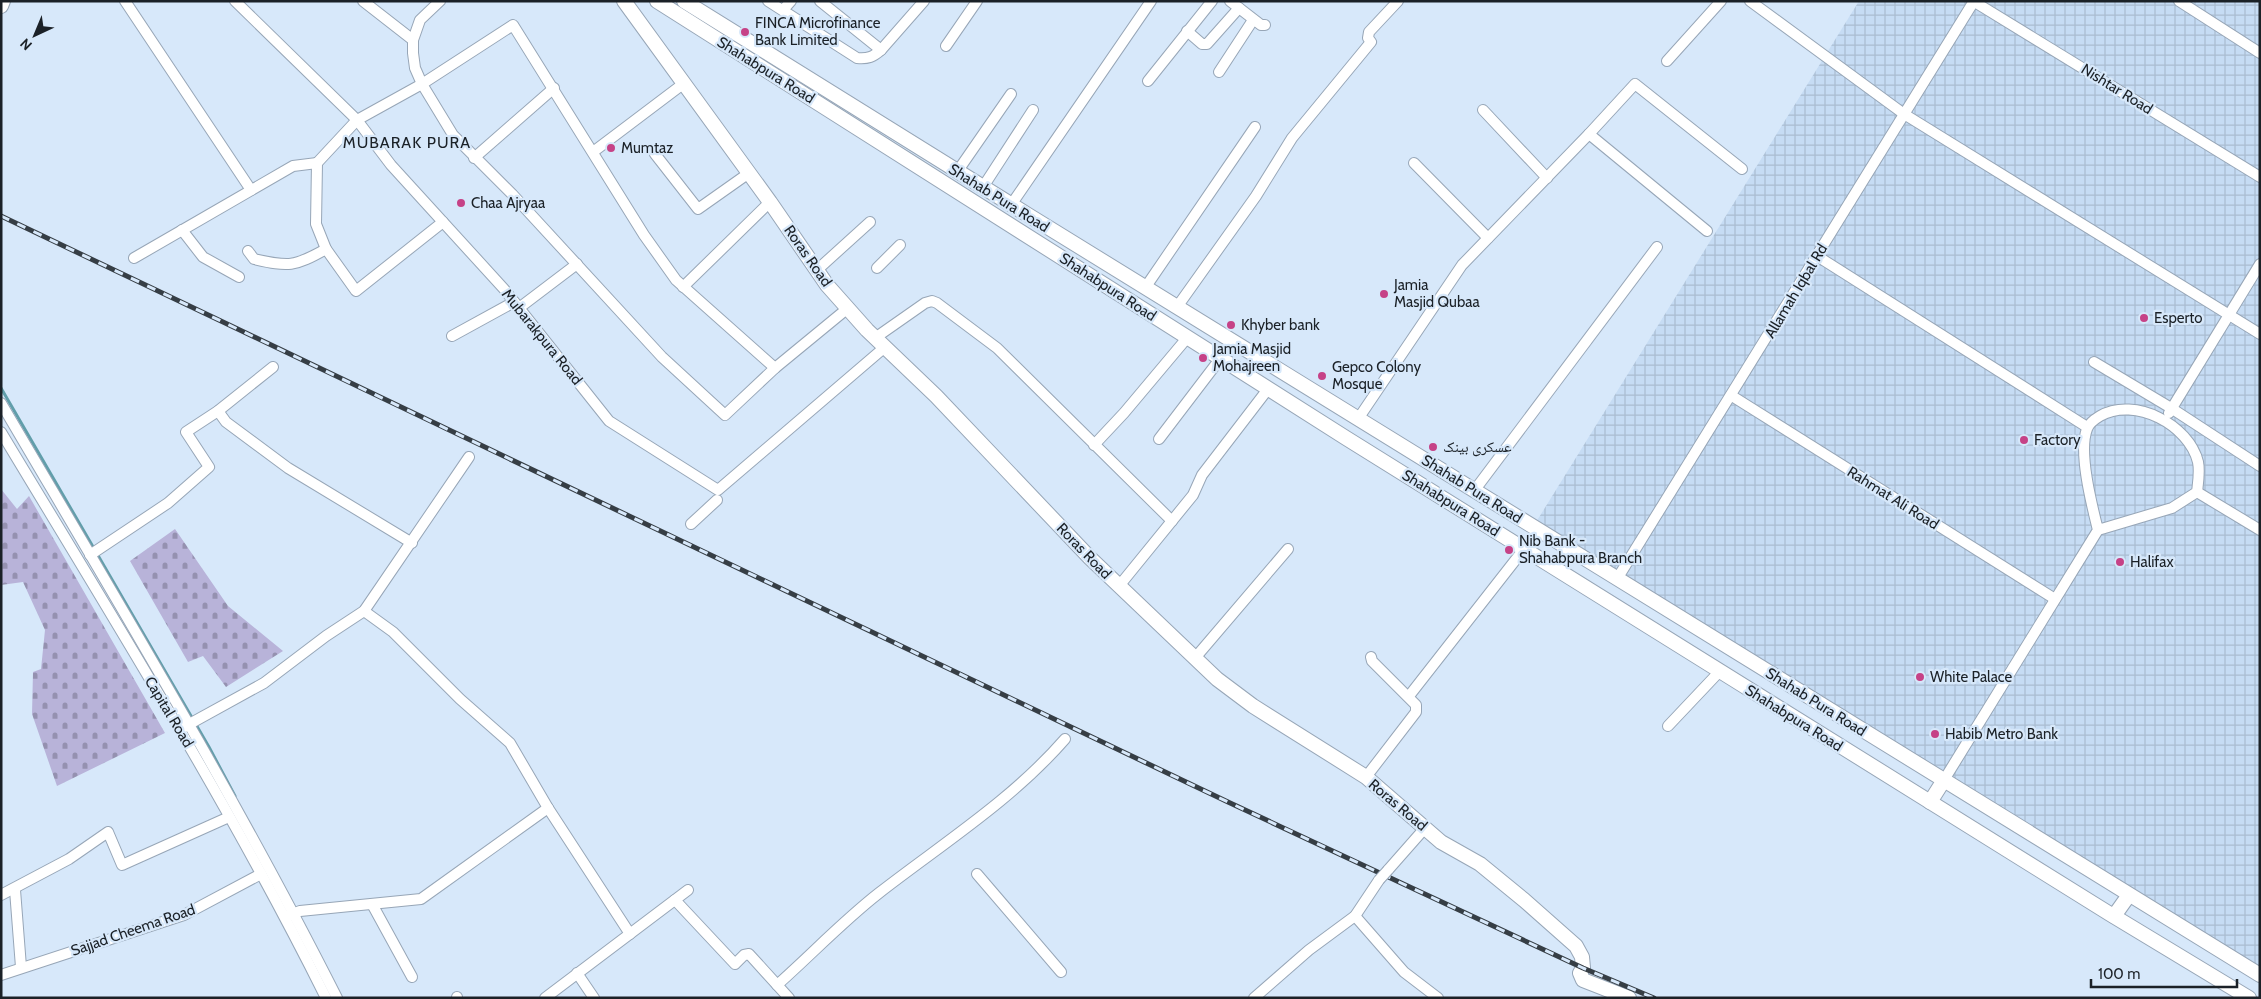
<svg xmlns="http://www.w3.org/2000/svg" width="2261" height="999" font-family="Cabin,'Noto Naskh Arabic',sans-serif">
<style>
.industrial{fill:url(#industrial-grid)}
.cemetery{fill:url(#cemetery-stones)}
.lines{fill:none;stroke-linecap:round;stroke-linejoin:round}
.stream{stroke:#619eaa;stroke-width:3}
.minor-casing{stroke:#97a6b7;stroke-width:12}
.major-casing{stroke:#97a6b7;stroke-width:16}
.minor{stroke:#fff;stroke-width:10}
.major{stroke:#fff;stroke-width:14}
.rail-casing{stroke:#363e45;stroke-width:5}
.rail{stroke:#d7e8fa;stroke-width:3;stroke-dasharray:9;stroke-linecap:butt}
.minor-bridge-casing{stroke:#97a6b7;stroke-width:12;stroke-linecap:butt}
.minor-bridge{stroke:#fff;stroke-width:10}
.poi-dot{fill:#c64287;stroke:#d7e8fa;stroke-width:2}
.labels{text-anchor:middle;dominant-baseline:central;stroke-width:4.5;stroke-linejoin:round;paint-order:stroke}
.poi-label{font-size:15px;fill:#1b2127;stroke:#d7e8fa;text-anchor:start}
.street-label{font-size:15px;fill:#1b2127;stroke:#d7e8fa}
.neighbourhood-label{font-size:16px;letter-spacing:1px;fill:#1b2127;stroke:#d7e8fa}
</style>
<defs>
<pattern id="industrial-grid" width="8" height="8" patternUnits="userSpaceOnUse" patternTransform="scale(1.25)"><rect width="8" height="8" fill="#c6dcf4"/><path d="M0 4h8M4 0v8" fill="none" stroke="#aabcd1"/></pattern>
<pattern id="cemetery-stones" width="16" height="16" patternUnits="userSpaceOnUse" patternTransform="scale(1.25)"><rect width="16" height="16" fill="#b8b3d9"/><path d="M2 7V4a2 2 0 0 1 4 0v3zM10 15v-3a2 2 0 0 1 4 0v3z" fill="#9591b0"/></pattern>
</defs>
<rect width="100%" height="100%" fill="#d7e8fa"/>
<polygon class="industrial" points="1859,1 2260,1 2260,975 1533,527"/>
<g class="cemetery">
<polygon points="1,489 17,509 29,496 165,733 57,786 32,714 33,672 41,669 45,630 23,582 1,585"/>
<polygon points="175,529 228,606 283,651 226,687 203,656 188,662 130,561"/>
</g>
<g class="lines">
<polyline class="stream" points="1,388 209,747 235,796"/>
<defs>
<g id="minor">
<polyline points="125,1 251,190"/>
<polyline points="235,1 357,120 391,165 504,289 609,421 718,490 885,347"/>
<polyline points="363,1 413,40"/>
<polyline points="440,1 420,20 413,40 413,53 415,68 422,84 453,135 512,194 662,357 725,415 775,368 848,308"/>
<path d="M768,1L857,58C868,59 873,57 881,50L924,1"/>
<polyline points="820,1 881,50"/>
<polyline points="1230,1 1261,25 1265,25"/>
<polyline points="1750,1 1904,114 2260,334"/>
<polyline points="1973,1 2260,177"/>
<polyline points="2179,1 2260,53"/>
<polyline points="783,10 791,1"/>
<polyline points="1187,31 1202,44 1207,44 1239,8"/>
<polyline points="946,46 977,1"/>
<polyline points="1667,61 1721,1"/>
<polyline points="1219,72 1253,20"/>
<polyline points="1148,81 1212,1"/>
<polyline points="1483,110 1547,178"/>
<polyline points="1589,134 1635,84 1742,169"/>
<polyline points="593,152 683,84"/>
<polyline points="655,154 698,209 749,173"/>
<polyline points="474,158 554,88"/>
<polyline points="1414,163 1488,238"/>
<polyline points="957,172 1011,94"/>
<polyline points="983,187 1033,110"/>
<polyline points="1011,205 1151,1"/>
<polyline points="443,222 356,291 326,249 316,224 317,163 357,120 422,84 513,25 644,235 676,280 775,368"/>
<polyline points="182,230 203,257 239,277"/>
<path d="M248,251L254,259C289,267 294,267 326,249"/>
<polyline points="1817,256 2087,427"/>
<polyline points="134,258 293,166 317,163"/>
<polyline points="877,268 900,245"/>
<polyline points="817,270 870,222"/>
<polyline points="683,287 770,202"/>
<polyline points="1145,288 1255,127"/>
<polyline points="1177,307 1256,196 1292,138 1371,42 1368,38 1369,32 1398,1"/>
<polyline points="519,308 577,264"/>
<polyline points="452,336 514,302"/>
<polyline points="875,338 925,303 932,301 937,303 997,348 1172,521"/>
<polyline points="2094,362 2171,408 2260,466"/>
<polyline points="1732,396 2055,599"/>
<path d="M1,403C116,599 234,794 337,998"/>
<polyline points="218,411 226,422 288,468 412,543"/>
<polyline points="2169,413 2260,264"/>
<polyline points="1358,419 1462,265 1589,134 1707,231"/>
<path d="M1,432C113,618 229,803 326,998"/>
<polyline points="1159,439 1220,359"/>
<polyline points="1094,445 1124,413 1187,338"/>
<polyline points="1474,491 1657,247"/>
<polyline points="2197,492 2260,530"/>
<polyline points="691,524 717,500"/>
<polyline points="90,555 168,503 209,467 186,432 218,411 273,367"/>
<polyline points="1617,579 1974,1"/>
<polyline points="1119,586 1193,495 1202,475 1268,389"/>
<polyline points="364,611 393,632 460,699 510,743 548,808 630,934"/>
<polyline points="1195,658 1288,549"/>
<polyline points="1409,696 1524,549"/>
<polyline points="1668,726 1720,671"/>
<polyline points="184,727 264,683 326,636 364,611 469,457"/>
<polyline points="1366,777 1416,712 1416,705 1372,661 1371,657"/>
<path d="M1944,780L2098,530L2172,508L2197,492C2198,483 2200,472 2198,462C2189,425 2135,396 2100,416C2095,419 2089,423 2087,429C2078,452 2092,506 2098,530"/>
<polyline points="1388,870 1425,828"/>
<polyline points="977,874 1061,972"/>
<polyline points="15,890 21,967"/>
<polyline points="1,895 69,859 108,832 122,865 229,817"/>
<polyline points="675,900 735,964 744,955 749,954 789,998"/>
<polyline points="372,904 412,977"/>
<polyline points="290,915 300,911 421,899 548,808"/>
<polyline points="1355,916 1404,972 1438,998"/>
<polyline points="577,973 594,998"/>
<polyline points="1,975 184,915 261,874"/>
<path d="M777,985C811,955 843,921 879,893C942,844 1012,800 1065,739"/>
<polyline points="457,997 457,998"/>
<polyline points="545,998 688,890"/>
<polyline points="1254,998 1309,950 1355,916 1379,880"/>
</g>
<g id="major">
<polyline points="624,1 770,202 827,285 867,330 936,396 1090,558 1217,679 1253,706 1366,777 1441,842 1480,864 1524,900 1576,946 1582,957 1583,968 1580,973 1583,980 1629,998"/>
<polyline points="657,1 1346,438 2110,914 2249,998"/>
<polyline points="684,1 1028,215 2260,975"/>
<polyline points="1,6 3,1"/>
<polyline points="1930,802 1944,780"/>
<polyline points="2114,916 2129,895"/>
</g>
</defs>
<use href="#minor" class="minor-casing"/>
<use href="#major" class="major-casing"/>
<use href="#minor" class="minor"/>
<use href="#major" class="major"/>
<defs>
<polyline id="rail" points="1,216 1228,802 1583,968 1654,998"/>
</defs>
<use href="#rail" class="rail-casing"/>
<use href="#rail" class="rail"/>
<defs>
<polyline id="minor-bridge" points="1379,880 1388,870"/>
</defs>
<use href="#minor-bridge" class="minor-bridge-casing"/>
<use href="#minor-bridge" class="minor-bridge"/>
</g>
<g class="poi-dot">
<circle cx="745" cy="32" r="5"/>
<circle cx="611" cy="148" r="5"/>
<circle cx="461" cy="203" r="5"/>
<circle cx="1384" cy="294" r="5"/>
<circle cx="2144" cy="318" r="5"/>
<circle cx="1231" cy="325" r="5"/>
<circle cx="1203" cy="358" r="5"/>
<circle cx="1322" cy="376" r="5"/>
<circle cx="2024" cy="440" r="5"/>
<circle cx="1433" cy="447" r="5"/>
<circle cx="1509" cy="550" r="5"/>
<circle cx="2120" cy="562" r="5"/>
<circle cx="1920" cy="677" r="5"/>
<circle cx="1935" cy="734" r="5"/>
</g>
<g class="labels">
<g class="poi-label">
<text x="755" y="23">FINCA Microfinance<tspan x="755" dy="17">Bank Limited</tspan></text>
<text x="621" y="148">Mumtaz</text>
<text x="471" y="203">Chaa Ajryaa</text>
<text x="1394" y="285">Jamia<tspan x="1394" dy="17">Masjid Qubaa</tspan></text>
<text x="2154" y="318">Esperto</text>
<text x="1241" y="325">Khyber bank</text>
<text x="1213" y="349">Jamia Masjid<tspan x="1213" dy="17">Mohajreen</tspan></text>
<text x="1332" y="367">Gepco Colony<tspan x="1332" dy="17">Mosque</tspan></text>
<text x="2034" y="440">Factory</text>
<text x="1443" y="447">عسکری بینک</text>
<text x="1519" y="541">Nib Bank -<tspan x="1519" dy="17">Shahabpura Branch</tspan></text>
<text x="2130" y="562">Halifax</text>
<text x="1930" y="677">White Palace</text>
<text x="1945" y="734">Habib Metro Bank</text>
</g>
<g class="street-label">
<text transform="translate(766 70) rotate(32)">Shahabpura Road</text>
<text transform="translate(2117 89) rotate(32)">Nishtar Road</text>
<text transform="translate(999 198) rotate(32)">Shahab Pura Road</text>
<text transform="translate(808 256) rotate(55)">Roras Road</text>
<text transform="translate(1108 287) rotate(33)">Shahabpura Road</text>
<text transform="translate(1796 291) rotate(-59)">Allamah Iqbal Rd</text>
<text transform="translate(542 337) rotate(51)">Mubarakpura Road</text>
<text transform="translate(1472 489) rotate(32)">Shahab Pura Road</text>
<text transform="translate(1893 498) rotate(32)">Rahmat Ali Road</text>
<text transform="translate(1451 503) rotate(32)">Shahabpura Road</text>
<text transform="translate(1084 551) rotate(46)">Roras Road</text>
<text transform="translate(1816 702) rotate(32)">Shahab Pura Road</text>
<text transform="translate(169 712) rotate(59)">Capital Road</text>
<text transform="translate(1794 718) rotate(32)">Shahabpura Road</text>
<text transform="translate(1398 805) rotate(40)">Roras Road</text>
<text transform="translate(133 930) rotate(-19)">Sajjad Cheema Road</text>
</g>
<g class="neighbourhood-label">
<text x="407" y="142">MUBARAK PURA</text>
</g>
</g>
<rect width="2261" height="999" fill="none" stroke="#1b2127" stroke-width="5"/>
<g transform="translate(35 35) rotate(224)" stroke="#d7e8fa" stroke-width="4" paint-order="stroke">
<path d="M0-4L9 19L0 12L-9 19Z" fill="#1b2127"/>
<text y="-8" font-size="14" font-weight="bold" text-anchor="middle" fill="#1b2127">N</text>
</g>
<path d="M2091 979v8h146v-8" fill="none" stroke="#1b2127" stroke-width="2.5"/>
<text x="2098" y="979" font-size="15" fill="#1b2127" stroke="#d7e8fa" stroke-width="4" paint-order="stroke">100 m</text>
</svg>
